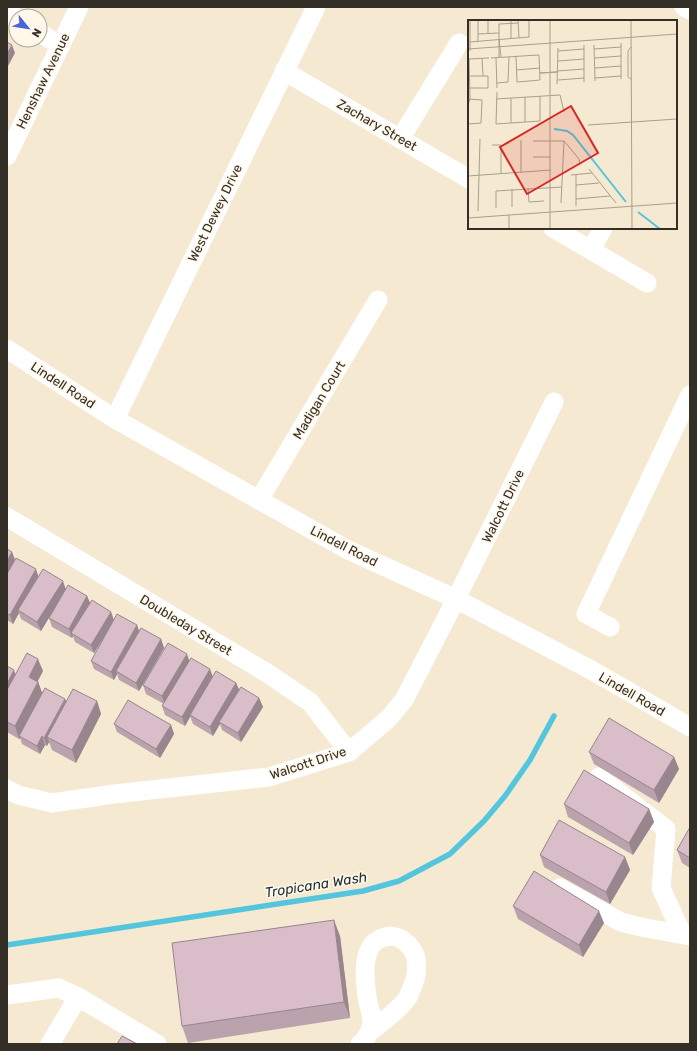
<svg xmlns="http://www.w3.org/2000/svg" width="697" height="1051" font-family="Rubik,sans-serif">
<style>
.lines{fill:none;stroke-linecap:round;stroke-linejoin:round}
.stream{stroke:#53c6de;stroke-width:5.5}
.minor{stroke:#fff;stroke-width:19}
.wall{fill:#bba3ad}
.shaded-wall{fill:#98858d}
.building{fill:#d9bec9;stroke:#98858d}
.labels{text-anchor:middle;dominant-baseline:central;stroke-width:3;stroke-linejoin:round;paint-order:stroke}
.street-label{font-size:13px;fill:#342f26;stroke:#fff7e9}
.water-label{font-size:14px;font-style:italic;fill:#1b3034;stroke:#fff7e9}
.inset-river{fill:none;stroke:#53c6de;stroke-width:2}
.inset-road{fill:none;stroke:#a89f8d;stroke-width:1}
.view{fill:#d62828;fill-opacity:0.15;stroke:#d62828;stroke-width:2}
.inset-edge{fill:none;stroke:#342f26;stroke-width:2}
</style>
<rect width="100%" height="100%" fill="#f6e9d1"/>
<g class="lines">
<polyline class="stream" points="7,945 363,891 399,881 450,854 484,821 505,796 530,760 554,716"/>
<g class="minor">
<polyline points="684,7 690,10"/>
<polyline points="7,12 16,18"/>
<polyline points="40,33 61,46"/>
<polyline points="284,71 469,179"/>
<polyline points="400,139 459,43"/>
<polyline points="7,156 79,7"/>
<polyline points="553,228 647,283"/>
<polyline points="591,250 603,228"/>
<polyline points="7,349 115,419 348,550 456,599 593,671 690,727"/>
<polyline points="115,419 316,7"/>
<polyline points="259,500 378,300"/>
<polyline points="7,517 267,673 310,702 349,752"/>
<polyline points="610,627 586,614 690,395"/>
<polyline points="599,777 666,829 661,888 682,934"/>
<polyline points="7,789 18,795 52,803 114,794 269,777 349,752 388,719 404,700 456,599 554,402"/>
<polyline points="560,888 621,922 641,927 690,936"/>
<polyline points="7,995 59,988 78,997 50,1044"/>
<polyline points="78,997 157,1044"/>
<path d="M360,1044C366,1039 371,1032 372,1023C372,1016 370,1009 368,1002C365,985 360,950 378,940C385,936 392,935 399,938C405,941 411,947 414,953C418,961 417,971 415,980C413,985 411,991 408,997C401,1009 379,1024 368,1034"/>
</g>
</g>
<g class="wall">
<polygon points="7,549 12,552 15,559 39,577 66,589 87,596 90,603 111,612 114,620 137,625 139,632 161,639 164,648 139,691 119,680 117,674 114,680 94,669 91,661 102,640 94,653 75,642 73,636 72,638 52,627 49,618 59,600 41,631 21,619 19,613 13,624 7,620"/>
<polygon points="189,661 213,677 236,683 239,689 259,698 263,707 241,742 222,730 220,724 213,736 193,724 190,716 185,726 165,715 162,706 164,704 146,694 143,685"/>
<polygon points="7,666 16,674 43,671 38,681 42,693 65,699 66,701 97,701 101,714 76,763 52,750 49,742 47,746 45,745 40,754 22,744 20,738 19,739 7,732"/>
<polygon points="114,724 171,725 174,734 160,758 117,732"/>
<polygon points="589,752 674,757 679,769 659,803 594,764"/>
<polygon points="564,804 649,809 654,822 633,855 568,817"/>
<polygon points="690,827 690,868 682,863 677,850"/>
<polygon points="540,855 625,857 630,870 610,904 544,867"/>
<polygon points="513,906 604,923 583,957 518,919"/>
<polygon points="340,936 350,1018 188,1043 182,1026"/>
</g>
<g class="shaded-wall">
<polygon points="12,45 15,53 7,68 7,54"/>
<polygon points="12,552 15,561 7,576 7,561"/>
<polygon points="36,569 39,578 18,610 19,613 13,624 10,615"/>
<polygon points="63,581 66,590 41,631 37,622"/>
<polygon points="87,596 91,605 71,633 73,636 72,638 69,629"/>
<polygon points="111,612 114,621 94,653 91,645"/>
<polygon points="137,625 140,634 116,671 117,674 114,680 111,672"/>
<polygon points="161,639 164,648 139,691 136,683"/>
<polygon points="187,654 190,663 165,705 162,696"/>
<polygon points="38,659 43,671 33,689 29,677"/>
<polygon points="210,669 213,677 185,726 182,717"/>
<polygon points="14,670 17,679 7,698 7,684"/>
<polygon points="38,682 43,695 19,736 20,738 19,739 15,726"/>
<polygon points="236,683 240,692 219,722 220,724 213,736 210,727"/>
<polygon points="259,698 263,707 241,742 238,733"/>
<polygon points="65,699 68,707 47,737 49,742 47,746 44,738"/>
<polygon points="97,701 101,714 76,763 72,750"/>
<polygon points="171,725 174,734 160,758 156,749"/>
<polygon points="42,736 45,745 40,754 37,746"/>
<polygon points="674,757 679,769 659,803 654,790"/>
<polygon points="649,809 654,822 633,855 629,843"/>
<polygon points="625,857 630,870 610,904 606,892"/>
<polygon points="599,911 604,923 583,957 579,945"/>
<polygon points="334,920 340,936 350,1018 344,1002"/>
</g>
<g class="building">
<polygon points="7,42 12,45 7,54"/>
<polygon points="7,549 12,552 7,561"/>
<polygon points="16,558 36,569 10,615 7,614 7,574"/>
<polygon points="43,569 63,581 37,622 18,610"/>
<polygon points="68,585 87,596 69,629 49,618"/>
<polygon points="92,600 111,612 91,645 71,633"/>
<polygon points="117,614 137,625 111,672 91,661"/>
<polygon points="141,628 161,639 136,683 116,671"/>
<polygon points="168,643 187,654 162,696 143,685"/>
<polygon points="27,653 38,659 29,677 38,682 15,726 7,722 7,690"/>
<polygon points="191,658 210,669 182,717 162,706"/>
<polygon points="7,666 14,670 7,684"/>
<polygon points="216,671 236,683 210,727 190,715"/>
<polygon points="241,687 259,698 238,733 219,722"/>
<polygon points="45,688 65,699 44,738 42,736 37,746 19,736"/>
<polygon points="73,689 97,701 72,750 47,737"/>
<polygon points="128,700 171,725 156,749 114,724"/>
<polygon points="609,718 674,757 654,790 589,752"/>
<polygon points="584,770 649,809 629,843 564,804"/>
<polygon points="559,820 625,857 606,892 540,855"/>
<polygon points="690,827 690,858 677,850"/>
<polygon points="534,871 599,911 579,945 513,906"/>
<polygon points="334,920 344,1002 182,1026 172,943"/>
<polygon points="122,1036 137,1044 117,1044"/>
</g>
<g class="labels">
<g class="street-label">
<text transform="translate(43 81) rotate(-64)">Henshaw Avenue</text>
<text transform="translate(377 125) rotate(30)">Zachary Street</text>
<text transform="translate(215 213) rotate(-64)">West Dewey Drive</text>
<text transform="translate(63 385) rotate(33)">Lindell Road</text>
<text transform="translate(319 400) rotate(-59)">Madigan Court</text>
<text transform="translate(503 506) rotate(-64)">Walcott Drive</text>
<text transform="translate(344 546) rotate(27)">Lindell Road</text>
<text transform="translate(186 625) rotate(31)">Doubleday Street</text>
<text transform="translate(632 694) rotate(30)">Lindell Road</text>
<text transform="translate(308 763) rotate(-18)">Walcott Drive</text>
</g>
<g class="water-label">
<text transform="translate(316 885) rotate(-9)">Tropicana Wash</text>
</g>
</g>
<g transform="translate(468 20)">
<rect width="209" height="209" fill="#f6e9d1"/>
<path class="inset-river" d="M86,109L99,111L105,115L158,182M170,192L192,209"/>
<path class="inset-road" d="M10,0V21M43,0V19M50,0L51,18M163,0L164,209M20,13V0M10,14L31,13M31,19L33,37M2,22L61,17V0M153,23V59M116,25V62M126,25L127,61M163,27L160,31V57L163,59M0,29L209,14M126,29L153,27M2,31V0M90,31L116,29M31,37V4L50,3M14,38L15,56M23,38L70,35H71L72,60L49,62L48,37M28,38L29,68M127,38L153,36M1,39L21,38M90,41L116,39M127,48L153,46M48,50L72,48M89,51L116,49M72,53L89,52M72,53L89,52M127,58L153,56M90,60L116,58M29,63L40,62L41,37M89,64L90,28M0,68H20V56H2M29,72L28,104L72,101V76M0,79L14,80L13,103L0,104M28,79L92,75L96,92M0,85L2,79L1,39M57,102V77M43,103V78M120,105L209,99M65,121H96L111,139L112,145M24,125H33V153M65,137H83M121,149L148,183M53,152V120M103,155L124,153M0,156L83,150M108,165L131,163M60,168L61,182L76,181M108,179L142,176M93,183L96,121M108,186V155M44,187V169M28,188V171L94,167M10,191L12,119M41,195V209M0,198L209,183M82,209V0"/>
<path class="view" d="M103,86L130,133L59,174L32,127Z"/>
<rect width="209" height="209" class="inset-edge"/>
</g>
<rect width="697" height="1051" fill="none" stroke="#342f26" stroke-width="16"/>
<g transform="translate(28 28) rotate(120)"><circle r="19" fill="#fff7e9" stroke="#aea79b"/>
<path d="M0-3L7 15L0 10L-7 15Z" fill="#4765d9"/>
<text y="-6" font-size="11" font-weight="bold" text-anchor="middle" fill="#342f26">N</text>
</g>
</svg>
